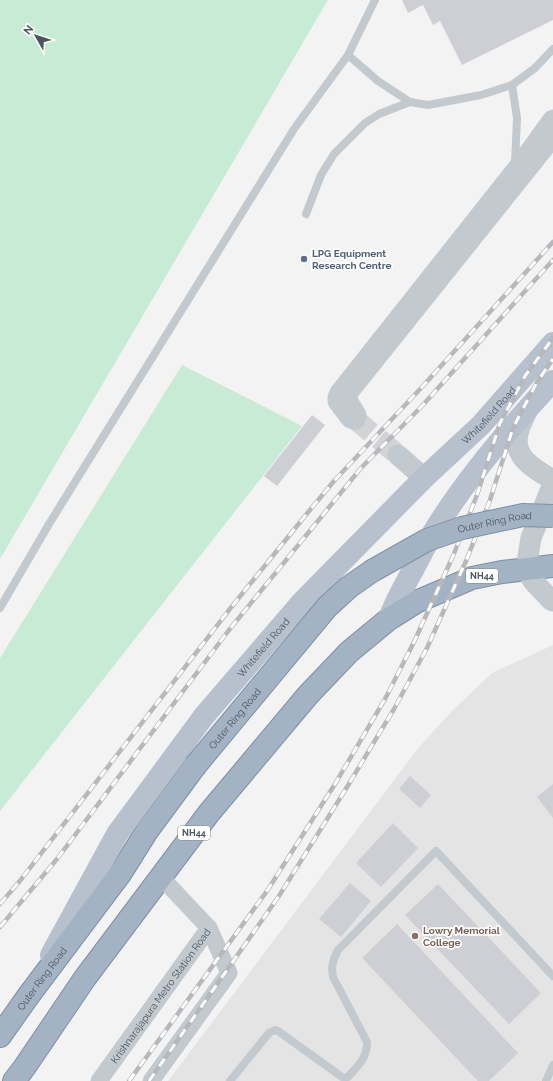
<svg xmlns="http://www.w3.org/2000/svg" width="553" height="1081" font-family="Raleway,sans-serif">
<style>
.education{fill:#e5e4e4}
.green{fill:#c8ebd6}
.building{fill:#cdcfd4}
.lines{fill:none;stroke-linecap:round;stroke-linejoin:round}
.tertiary-tunnel{stroke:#d2d3d5;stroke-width:21;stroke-dasharray:21 10;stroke-linecap:butt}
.trunk-casing{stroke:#7c90a6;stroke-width:24}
.service{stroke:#c2c9cf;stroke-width:8}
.minor{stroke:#c2c9cf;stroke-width:17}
.tertiary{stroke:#c2c9cf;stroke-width:21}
.primary{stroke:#b6c1cd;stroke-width:22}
.trunk{stroke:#a4b3c4;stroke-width:22}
.rail-casing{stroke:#b6b8bc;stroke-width:4.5}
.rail{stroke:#fff;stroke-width:3;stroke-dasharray:9;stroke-linecap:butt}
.trunk-bridge-casing{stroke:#7c90a6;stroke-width:24;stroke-linecap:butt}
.trunk-bridge{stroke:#a4b3c4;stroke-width:22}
.service-dot{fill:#5c6f8a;stroke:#fff;stroke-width:1.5}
.education-dot{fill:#8d6e63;stroke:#fff;stroke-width:1.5}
.labels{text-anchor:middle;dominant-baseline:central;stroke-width:3.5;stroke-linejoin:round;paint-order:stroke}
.shield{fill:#fff;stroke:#82888e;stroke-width:1}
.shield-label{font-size:9px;font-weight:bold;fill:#4c555e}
.service-label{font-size:10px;font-weight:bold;fill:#4e5e75;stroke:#fff;text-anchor:start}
.street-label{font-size:10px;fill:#4c555e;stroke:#fff}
.education-label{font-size:10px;font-weight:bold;fill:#785e54;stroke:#fff;text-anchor:start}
</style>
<rect width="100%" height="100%" fill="#f4f3f3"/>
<polygon class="education" points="553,645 553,1081 168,1081 419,747 453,710 492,673"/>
<g class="green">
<polygon points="0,0 328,0 0,559"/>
<polygon points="182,365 302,426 0,811 0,658"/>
</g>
<g class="building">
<polygon points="402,0 553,0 553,20 462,65 440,21 433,25 423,5 408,13"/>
<polygon points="312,415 325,425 277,486 264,476"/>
<polygon points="410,776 431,795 420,808 399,789"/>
<polygon points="553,784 553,818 537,797"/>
<polygon points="393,823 418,848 381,887 356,863"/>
<polygon points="350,883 371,901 341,937 319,919"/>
<polygon points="438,884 541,993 509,1024 405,915"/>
<polygon points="397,924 518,1053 489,1081 478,1081 362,958"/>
</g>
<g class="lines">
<polyline class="tertiary-tunnel" points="355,419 398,455"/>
<defs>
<g id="trunk">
<path id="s3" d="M0,1036L29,995L120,874L147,831L195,766"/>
<polyline points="14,1081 24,1068 85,978 209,813 308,695 349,652 389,619 416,602 472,578 502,572 553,566"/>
</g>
</defs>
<use href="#trunk" class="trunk-casing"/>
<g class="service">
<polyline points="348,55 378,81 410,102 428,105 481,95 512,85 535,68 553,49"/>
<polyline points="512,85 517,118 515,163"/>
<polyline points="306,214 321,175 334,154 365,123 379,114 410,102"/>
<polyline points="0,608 49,524 294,129 348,55 375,0"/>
<path d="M230,1081L269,1033L275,1030L278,1031L342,1077L344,1078L348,1077C358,1065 367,1059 367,1042L333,977C331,966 333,959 338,950L436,851L553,976"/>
<polyline points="546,1081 553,1065"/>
</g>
<g class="minor">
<path id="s1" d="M99,1081L209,928L161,877"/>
<polyline points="151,1081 229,973 209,928"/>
</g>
<g class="tertiary">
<polyline points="553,120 522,163 340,393 338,398 338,401 351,418 355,419 356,415 346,399 349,391 553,136"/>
<path d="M528,409C525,416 521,423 519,430C510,456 534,469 553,480"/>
<polyline points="398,455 424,478"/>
<polyline points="553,484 531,538 526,569 533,581 551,600 553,601"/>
</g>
<g class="primary">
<path d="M389,619C395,602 404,586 413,570C422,553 430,536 441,520C473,470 513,424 553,381"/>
<path id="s2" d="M51,955L117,834L204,716L302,602L424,478L481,425L553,343"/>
</g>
<use href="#trunk" class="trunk"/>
<defs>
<g id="rail">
<polyline points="0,904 19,882 229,610 305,516 334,481 422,387 553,242"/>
<polyline points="0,927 57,859 229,630 361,468 422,406 553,260"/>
<polyline points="129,1081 267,891 335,784 385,699 414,642 453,556 477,495 500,423 525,376 553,338"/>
<polyline points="149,1081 279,896 344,792 394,709 427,648 466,561 490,500 513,428 537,382 553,359"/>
</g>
</defs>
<use href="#rail" class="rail-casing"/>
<use href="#rail" class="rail"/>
<defs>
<g id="trunk-bridge">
<path id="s4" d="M195,766L327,607L349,587L372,571L427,540L462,528L523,515L553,516"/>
</g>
</defs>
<use href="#trunk-bridge" class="trunk-bridge-casing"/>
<use href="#trunk-bridge" class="trunk-bridge"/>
</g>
<circle class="service-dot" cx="304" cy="259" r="4"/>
<circle class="education-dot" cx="415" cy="936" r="4"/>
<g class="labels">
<g class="shield">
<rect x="466" y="569" width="32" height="14" rx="3"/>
<rect x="178" y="826" width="32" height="14" rx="3"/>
</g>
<g class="shield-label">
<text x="482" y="576">NH44</text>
<text x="194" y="833">NH44</text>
</g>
<g class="service-label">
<text x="312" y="253">LPG Equipment<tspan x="312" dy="12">Research Centre</tspan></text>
</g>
<g class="street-label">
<text stroke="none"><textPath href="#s2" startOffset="699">Whitefield Road</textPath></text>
<text stroke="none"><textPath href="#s4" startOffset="398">Outer Ring Road</textPath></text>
<text stroke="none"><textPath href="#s2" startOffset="375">Whitefield Road</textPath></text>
<text stroke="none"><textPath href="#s4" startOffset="62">Outer Ring Road</textPath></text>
<text stroke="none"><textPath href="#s3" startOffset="71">Outer Ring Road</textPath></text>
<text stroke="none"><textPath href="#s1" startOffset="105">Krishnarajapura Metro Station Road</textPath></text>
</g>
<g class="education-label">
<text x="423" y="930">Lowry Memorial<tspan x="423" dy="12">College</tspan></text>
</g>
</g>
<g transform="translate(36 36) rotate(309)" stroke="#ffffff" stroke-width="3" paint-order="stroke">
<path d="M0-3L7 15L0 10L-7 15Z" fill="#4c555e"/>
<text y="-6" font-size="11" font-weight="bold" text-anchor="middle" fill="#4c555e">N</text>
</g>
</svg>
